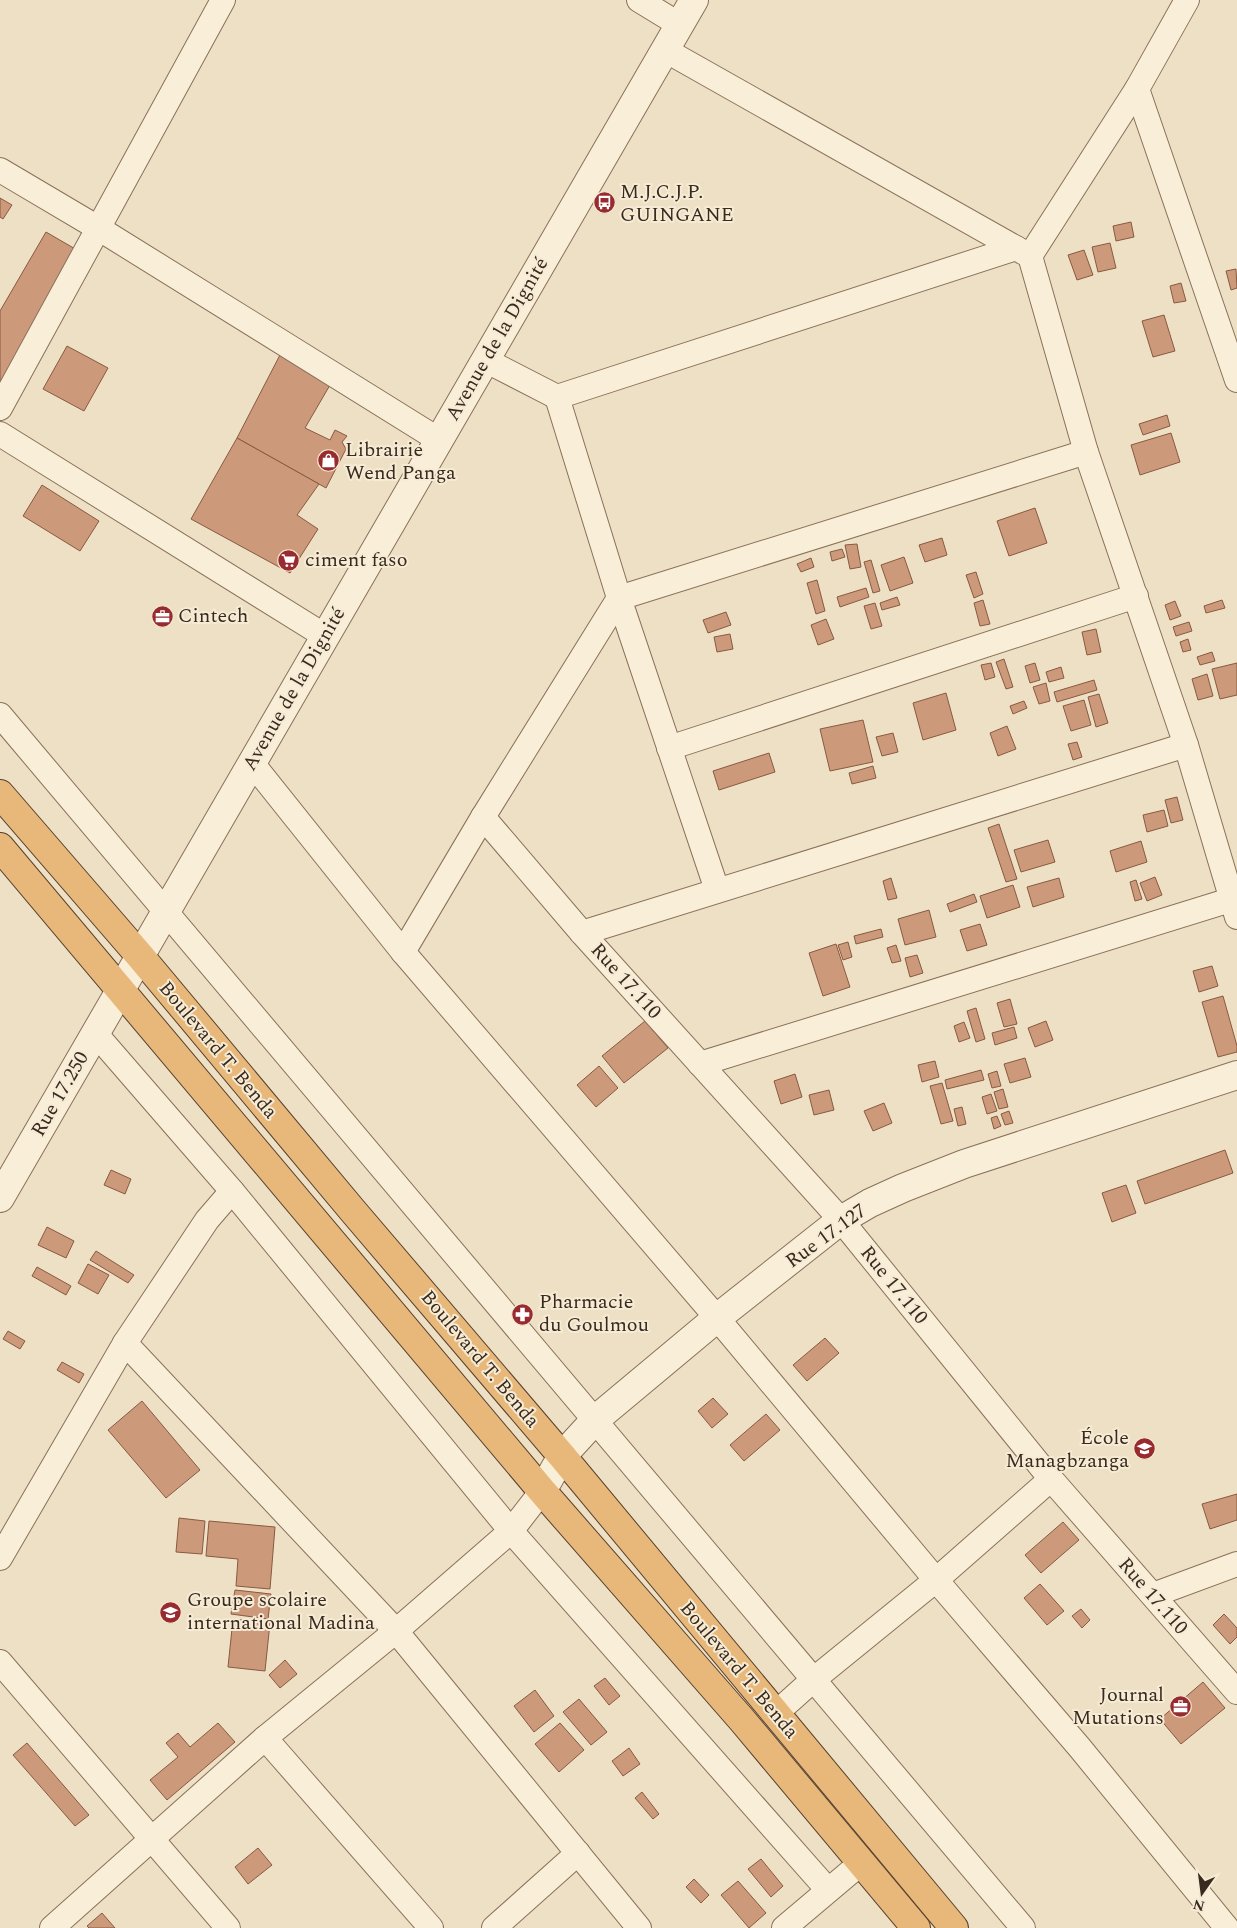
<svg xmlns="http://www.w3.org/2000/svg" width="1237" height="1928" font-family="Spectral,serif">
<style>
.building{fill:#cc997a;stroke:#885a40}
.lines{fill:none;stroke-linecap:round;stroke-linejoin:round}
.minor-casing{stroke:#89715b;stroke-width:26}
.tertiary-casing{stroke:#89715b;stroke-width:30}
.trunk-casing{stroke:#57402f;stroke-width:30}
.minor{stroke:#f9eed8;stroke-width:24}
.tertiary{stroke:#f9eed8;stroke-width:28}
.trunk{stroke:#e7b87a;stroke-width:28}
.labels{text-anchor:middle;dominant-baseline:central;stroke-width:4;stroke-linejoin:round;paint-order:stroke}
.poi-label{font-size:20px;fill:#392a1f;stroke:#f6ebd4;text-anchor:start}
.street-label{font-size:20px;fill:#392a1f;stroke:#f6ebd4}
</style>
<rect width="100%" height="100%" fill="#eee0c5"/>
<g class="building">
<polygon points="0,198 12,205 3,219 0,217"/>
<polygon points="1131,222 1134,237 1116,241 1113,226"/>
<polygon points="46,232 77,250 0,384 0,311"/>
<polygon points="1110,243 1116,268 1098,272 1092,247"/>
<polygon points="1084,250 1093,275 1077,280 1068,255"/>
<polygon points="1236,269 1237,288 1231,290 1226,271"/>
<polygon points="1181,283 1186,301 1174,303 1170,286"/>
<polygon points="1164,315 1175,351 1153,357 1142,321"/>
<polygon points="67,346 108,368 84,411 43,389"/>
<polygon points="281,353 330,385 305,428 330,440 335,430 347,436 342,442 346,449 326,488 237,438"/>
<polygon points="1167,415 1170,426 1143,435 1139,424"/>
<polygon points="1171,433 1180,462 1140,475 1131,445"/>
<polygon points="237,438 319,484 297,515 318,529 290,573 191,519"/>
<polygon points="42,485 99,521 80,551 23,516"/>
<polygon points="1035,508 1047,543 1009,556 997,521"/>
<polygon points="942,538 947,555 925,562 919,545"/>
<polygon points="857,544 861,567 850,569 845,545"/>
<polygon points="842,549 845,557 832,561 830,552"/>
<polygon points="904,557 913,583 890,591 881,565"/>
<polygon points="811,558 814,567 801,572 797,564"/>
<polygon points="871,560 880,591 873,593 864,562"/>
<polygon points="976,572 983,594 974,598 966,575"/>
<polygon points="817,580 825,611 816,614 807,583"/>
<polygon points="866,588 869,597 840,607 837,597"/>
<polygon points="897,597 900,605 882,610 880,603"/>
<polygon points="983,600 990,624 980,626 974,603"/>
<polygon points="1222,600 1225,608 1206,613 1204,606"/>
<polygon points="1175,601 1181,616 1170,620 1165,605"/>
<polygon points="875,603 882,626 871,629 864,606"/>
<polygon points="726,612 731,625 708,633 703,620"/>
<polygon points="826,619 834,639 818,645 811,625"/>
<polygon points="1189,622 1192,631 1176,636 1173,627"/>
<polygon points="1096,629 1101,652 1087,655 1082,632"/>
<polygon points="730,634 733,649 717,652 714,637"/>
<polygon points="1188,639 1191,650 1183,652 1180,642"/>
<polygon points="1212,652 1215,661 1200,665 1197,657"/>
<polygon points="1004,659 1013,687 1006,689 996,662"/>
<polygon points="991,663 995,677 985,680 981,665"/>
<polygon points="1035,663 1040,680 1030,683 1025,666"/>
<polygon points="1237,663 1237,695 1220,699 1212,669"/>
<polygon points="1061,667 1064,678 1049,682 1046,672"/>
<polygon points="1207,674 1213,696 1198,700 1192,679"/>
<polygon points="1094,680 1097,690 1057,702 1054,692"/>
<polygon points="1046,683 1050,701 1039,704 1033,687"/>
<polygon points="946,693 956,730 923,740 913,703"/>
<polygon points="1099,694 1108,723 1096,727 1088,697"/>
<polygon points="1084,700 1091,725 1071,731 1063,706"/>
<polygon points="1024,701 1027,708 1013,714 1010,706"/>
<polygon points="863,720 873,762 830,771 820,729"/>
<polygon points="1007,726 1016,749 998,756 990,733"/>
<polygon points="893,733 898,752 882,756 876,737"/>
<polygon points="1077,742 1082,757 1073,760 1068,744"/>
<polygon points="769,753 775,772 719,790 713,771"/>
<polygon points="873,766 876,778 852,784 849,773"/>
<polygon points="1177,797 1183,820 1171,823 1165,800"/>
<polygon points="1164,810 1168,826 1147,832 1143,815"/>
<polygon points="999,824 1017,879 1006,882 988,828"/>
<polygon points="1048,840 1055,862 1021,872 1014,850"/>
<polygon points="1141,841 1147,862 1116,872 1110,851"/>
<polygon points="1155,877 1162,895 1147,901 1140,883"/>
<polygon points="891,878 897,898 888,900 883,881"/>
<polygon points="1059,878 1064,897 1033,907 1027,887"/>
<polygon points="1136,880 1142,899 1135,901 1130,882"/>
<polygon points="1013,885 1020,907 987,918 980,896"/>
<polygon points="974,894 977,902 950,912 947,904"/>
<polygon points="929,910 936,937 905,945 898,919"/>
<polygon points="980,924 987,945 967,951 960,930"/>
<polygon points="881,929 883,937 856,944 854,936"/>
<polygon points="848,942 852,957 843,960 838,945"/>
<polygon points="836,944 850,987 823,996 809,953"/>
<polygon points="896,945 901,961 892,963 887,948"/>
<polygon points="917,955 923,973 910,977 905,958"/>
<polygon points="1212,966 1218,986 1199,992 1193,971"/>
<polygon points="1223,996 1237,1046 1237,1052 1218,1057 1202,1002"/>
<polygon points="1010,999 1017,1024 1004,1027 997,1003"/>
<polygon points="976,1008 985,1039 976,1042 967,1011"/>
<polygon points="645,1021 668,1048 624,1083 602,1056"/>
<polygon points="1046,1021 1053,1040 1035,1047 1028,1028"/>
<polygon points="964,1022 970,1038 959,1042 954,1026"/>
<polygon points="1014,1027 1017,1038 995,1045 992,1033"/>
<polygon points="1025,1058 1031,1077 1010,1083 1004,1064"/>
<polygon points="935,1061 939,1077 922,1082 918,1065"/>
<polygon points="599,1066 618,1088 596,1107 577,1085"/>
<polygon points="981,1070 984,1080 947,1089 945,1080"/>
<polygon points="997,1071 1001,1086 992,1088 988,1074"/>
<polygon points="795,1074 802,1097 781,1104 774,1081"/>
<polygon points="942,1083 953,1121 941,1124 930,1086"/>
<polygon points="1003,1089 1008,1107 999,1109 994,1092"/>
<polygon points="829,1090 834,1110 814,1115 809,1095"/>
<polygon points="991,1094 997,1111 987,1114 982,1097"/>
<polygon points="884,1103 892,1123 873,1131 864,1111"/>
<polygon points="962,1107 966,1124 958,1126 954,1109"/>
<polygon points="1009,1111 1013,1123 1005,1125 1001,1114"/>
<polygon points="997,1116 1001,1126 994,1129 991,1118"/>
<polygon points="1225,1150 1233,1173 1145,1204 1137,1181"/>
<polygon points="111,1170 131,1179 125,1194 104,1185"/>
<polygon points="1126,1185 1136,1213 1112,1222 1102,1193"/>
<polygon points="47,1227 74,1241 66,1258 38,1245"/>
<polygon points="96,1251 134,1275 128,1283 90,1260"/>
<polygon points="88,1264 109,1275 98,1294 78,1283"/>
<polygon points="37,1267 71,1286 66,1295 32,1276"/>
<polygon points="8,1331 25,1341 20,1349 3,1339"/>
<polygon points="825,1338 839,1353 807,1381 793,1365"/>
<polygon points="62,1362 84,1374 79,1383 57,1370"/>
<polygon points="713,1398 728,1414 712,1428 698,1411"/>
<polygon points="142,1401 200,1470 166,1498 108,1430"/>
<polygon points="766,1414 780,1430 744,1461 730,1445"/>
<polygon points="1237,1494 1237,1520 1210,1529 1202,1504"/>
<polygon points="179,1518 205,1521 202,1554 176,1552"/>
<polygon points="209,1521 275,1527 270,1589 236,1586 238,1559 206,1556"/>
<polygon points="1063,1522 1079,1540 1041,1573 1025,1555"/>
<polygon points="1040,1584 1064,1611 1047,1625 1024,1598"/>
<polygon points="235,1590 271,1594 268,1619 231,1614"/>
<polygon points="1081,1609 1090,1620 1082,1628 1072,1616"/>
<polygon points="1224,1614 1237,1628 1237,1637 1230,1644 1213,1625"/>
<polygon points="233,1619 270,1623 265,1671 228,1667"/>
<polygon points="285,1660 297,1674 280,1688 269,1675"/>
<polygon points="605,1678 620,1696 609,1705 594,1686"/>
<polygon points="1203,1682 1225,1708 1181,1744 1160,1719"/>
<polygon points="535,1690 554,1716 534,1732 514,1706"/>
<polygon points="579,1699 607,1732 591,1745 563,1712"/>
<polygon points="218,1723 235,1742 167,1800 150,1780 178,1757 166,1743 178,1733 190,1747"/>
<polygon points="560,1723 584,1750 559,1772 535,1744"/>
<polygon points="27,1743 89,1815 75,1826 13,1755"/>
<polygon points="629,1748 640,1764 623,1776 612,1761"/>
<polygon points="642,1792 659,1814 653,1819 635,1798"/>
<polygon points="258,1848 272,1865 248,1884 235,1867"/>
<polygon points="761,1859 783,1886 771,1897 748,1869"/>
<polygon points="694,1879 709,1895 701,1903 686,1887"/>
<polygon points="738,1881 766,1913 749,1928 721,1895"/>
<polygon points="102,1913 115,1928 89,1928 87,1926"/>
</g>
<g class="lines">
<defs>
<g id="minor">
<polyline points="639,0 680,25"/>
<polyline points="665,50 1030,256 1086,452 1186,745 1237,917"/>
<polyline points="1137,89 1237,380"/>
<polyline points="0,170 98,228 439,440"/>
<polyline points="1030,256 1137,89 1187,0"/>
<polyline points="485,360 557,397 1016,248"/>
<polyline points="557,397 619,598 717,890"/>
<polyline points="0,408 223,0"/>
<polyline points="0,434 325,636"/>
<polyline points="0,715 1023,1928"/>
<polyline points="669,748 1136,596"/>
<polyline points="252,763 403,952 717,1318 936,1580 1080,1748 1227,1928"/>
<polyline points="483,817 582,933 841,1220 1051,1479 1237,1692"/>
<polyline points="582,933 1186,745"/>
<polyline points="403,952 483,817 619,598 1086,452"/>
<polyline points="95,1033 232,1191 511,1531 828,1890"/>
<polyline points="700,1064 1237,898"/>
<polyline points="125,1343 396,1631 639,1928"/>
<polyline points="0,1558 125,1343 207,1220 232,1191"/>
<polyline points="1153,1595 1237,1564"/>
<polyline points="0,1662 228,1928"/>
<polyline points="775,1714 813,1680 936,1580 1051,1479"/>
<polyline points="265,1738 431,1928"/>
<polyline points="52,1928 265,1738 396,1631 511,1531 542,1491"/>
<polyline points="494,1928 578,1853"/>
<polyline points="784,1928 861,1863"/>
</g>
<g id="tertiary">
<polyline points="0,1198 694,0"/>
<polyline points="542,1491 562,1456 596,1419 717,1318 841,1220 870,1203 903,1188 964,1164 1237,1075"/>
</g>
<g id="trunk">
<polyline points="0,794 140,956 353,1211 562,1456 954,1928"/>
<polyline points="0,847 542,1491 742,1720 916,1928"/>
</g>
</defs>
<use href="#minor" class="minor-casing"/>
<use href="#tertiary" class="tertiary-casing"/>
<use href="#trunk" class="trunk-casing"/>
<use href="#minor" class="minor"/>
<use href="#tertiary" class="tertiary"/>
<use href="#trunk" class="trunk"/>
</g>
<defs>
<symbol id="bus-disc" viewBox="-11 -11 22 22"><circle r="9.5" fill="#982b30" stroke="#f6ebd4"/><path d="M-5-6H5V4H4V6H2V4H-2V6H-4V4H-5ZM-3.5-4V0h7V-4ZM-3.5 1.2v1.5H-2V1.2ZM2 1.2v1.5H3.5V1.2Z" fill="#fff"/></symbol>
<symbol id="shop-disc" viewBox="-11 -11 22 22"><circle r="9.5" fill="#982b30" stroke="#f6ebd4"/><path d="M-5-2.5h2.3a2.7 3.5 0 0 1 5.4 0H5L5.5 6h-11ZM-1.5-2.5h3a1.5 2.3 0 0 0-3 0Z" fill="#fff"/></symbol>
<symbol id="supermarket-disc" viewBox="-11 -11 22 22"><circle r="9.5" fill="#982b30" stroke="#f6ebd4"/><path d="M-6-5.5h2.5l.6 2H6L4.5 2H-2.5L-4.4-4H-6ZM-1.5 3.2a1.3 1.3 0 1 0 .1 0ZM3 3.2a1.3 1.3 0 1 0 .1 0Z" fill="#fff"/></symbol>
<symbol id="office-disc" viewBox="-11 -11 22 22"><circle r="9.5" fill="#982b30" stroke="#f6ebd4"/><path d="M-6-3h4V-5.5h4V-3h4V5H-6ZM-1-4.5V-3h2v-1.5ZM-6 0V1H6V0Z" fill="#fff"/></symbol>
<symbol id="pharmacy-disc" viewBox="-11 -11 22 22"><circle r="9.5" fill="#982b30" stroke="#f6ebd4"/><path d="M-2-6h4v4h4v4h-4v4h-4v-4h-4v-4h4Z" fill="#fff"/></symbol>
<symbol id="school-disc" viewBox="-11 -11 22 22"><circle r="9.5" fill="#982b30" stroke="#f6ebd4"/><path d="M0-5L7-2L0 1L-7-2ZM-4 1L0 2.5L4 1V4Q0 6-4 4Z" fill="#fff"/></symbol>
</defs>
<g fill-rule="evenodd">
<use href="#bus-disc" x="592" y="190" width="25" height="25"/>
<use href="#shop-disc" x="316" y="448" width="25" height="25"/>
<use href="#supermarket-disc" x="276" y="548" width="25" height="25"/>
<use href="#office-disc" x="150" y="604" width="25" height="25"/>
<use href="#pharmacy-disc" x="510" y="1302" width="25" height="25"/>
<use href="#school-disc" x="1132" y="1436" width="25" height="25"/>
<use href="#school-disc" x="158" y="1600" width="25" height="25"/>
<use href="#office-disc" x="1168" y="1694" width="25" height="25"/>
</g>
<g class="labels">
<g class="poi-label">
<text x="620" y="192">M.J.C.J.P.<tspan x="620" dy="23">GUINGANE</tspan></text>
<text x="345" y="450">Librairie<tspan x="345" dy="23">Wend Panga</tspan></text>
<text x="305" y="560">ciment faso</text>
<text x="178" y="616">Cintech</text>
<text x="539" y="1302">Pharmacie<tspan x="539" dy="23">du Goulmou</tspan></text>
<text x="1129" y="1438" text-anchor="end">École<tspan x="1129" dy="23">Managbzanga</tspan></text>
<text x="187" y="1600">Groupe scolaire<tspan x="187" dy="23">international Madina</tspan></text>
<text x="1164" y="1695" text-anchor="end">Journal<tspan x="1164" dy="23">Mutations</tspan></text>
</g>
<g class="street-label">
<text transform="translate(497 339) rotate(-60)">Avenue de la Dignité</text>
<text transform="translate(294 689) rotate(-60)">Avenue de la Dignité</text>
<text transform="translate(626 981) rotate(48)">Rue 17.110</text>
<text transform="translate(218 1050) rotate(50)">Boulevard T. Benda</text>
<text transform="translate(60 1094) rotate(-60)">Rue 17.250</text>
<text transform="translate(826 1236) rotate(-36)">Rue 17.127</text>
<text transform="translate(894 1285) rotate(51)">Rue 17.110</text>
<text transform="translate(480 1359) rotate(50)">Boulevard T. Benda</text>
<text transform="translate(1153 1596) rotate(49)">Rue 17.110</text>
<text transform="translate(739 1670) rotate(50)">Boulevard T. Benda</text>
</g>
</g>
<g transform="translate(1202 1893) rotate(194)" stroke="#f6ebd4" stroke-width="4" paint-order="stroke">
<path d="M0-4L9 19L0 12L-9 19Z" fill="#392a1f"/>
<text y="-8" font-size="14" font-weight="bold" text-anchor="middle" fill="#392a1f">N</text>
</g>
</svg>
